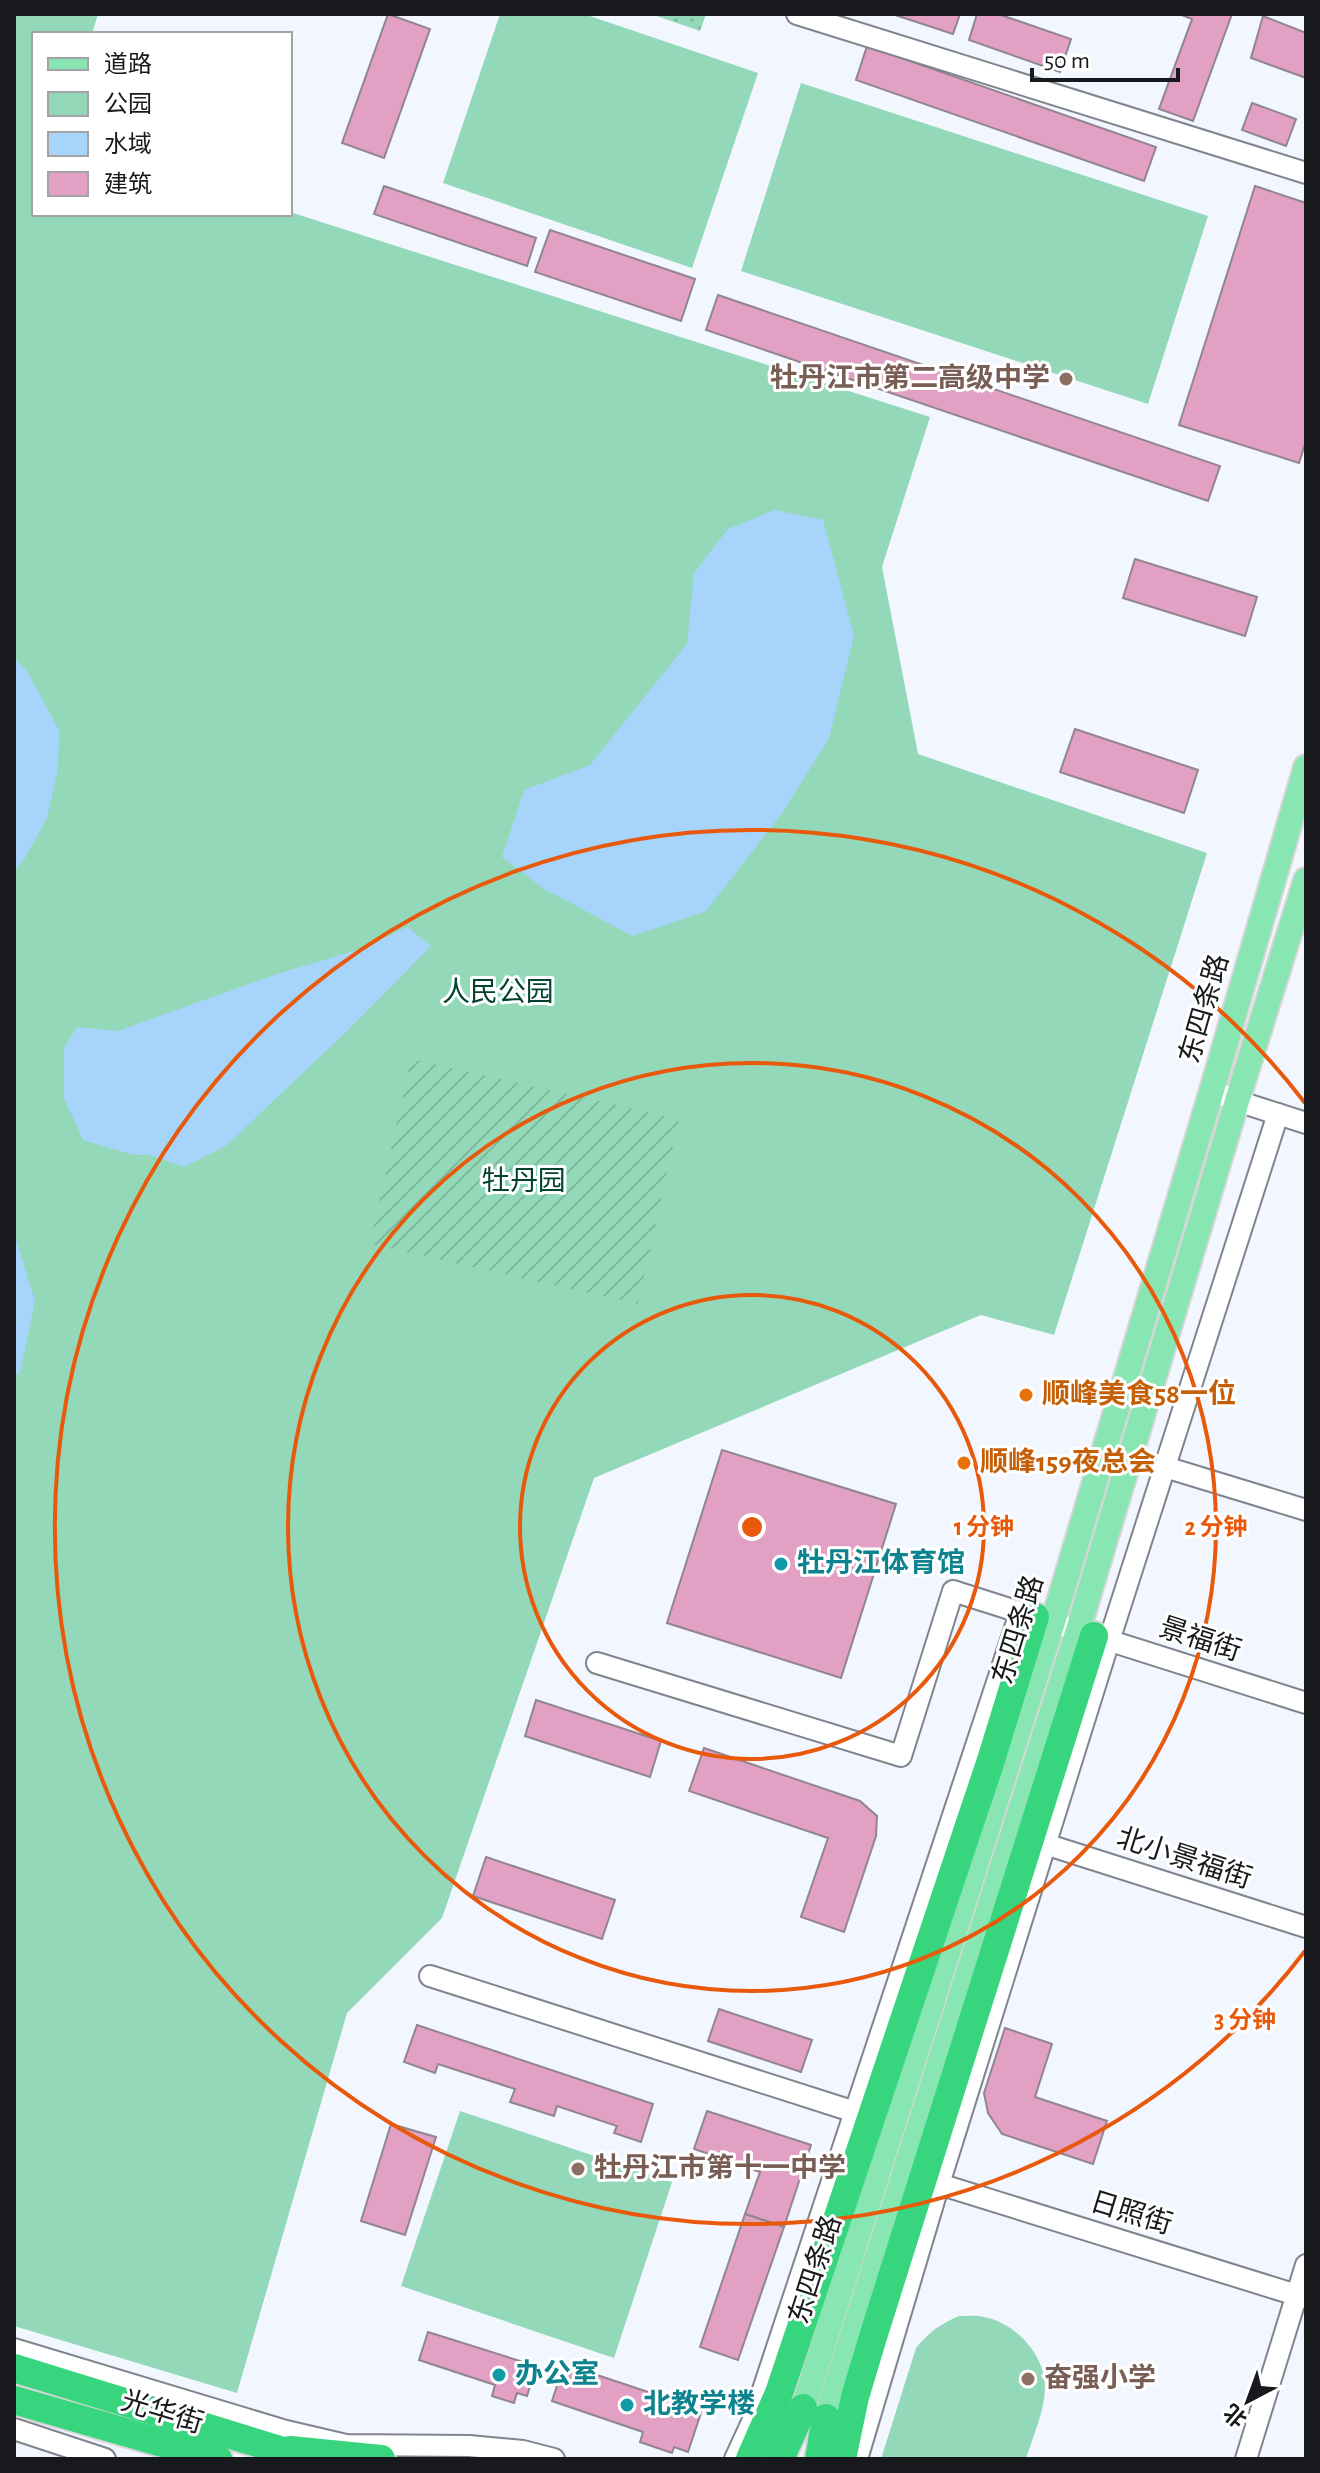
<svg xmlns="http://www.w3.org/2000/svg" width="1320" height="2473" font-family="'Alegreya Sans','Noto Sans SC',sans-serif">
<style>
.grass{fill:url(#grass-dots)}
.park{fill:#93d9b9}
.garden{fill:url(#garden-furrows)}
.water{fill:#a7d4fa}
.building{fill:#e1a0c4;stroke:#91868c;stroke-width:2}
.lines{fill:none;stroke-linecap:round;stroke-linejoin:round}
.minor-casing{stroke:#7f848e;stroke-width:24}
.major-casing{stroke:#d5d6d6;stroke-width:28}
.highway-casing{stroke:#d5d6d6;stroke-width:32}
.minor{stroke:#fff;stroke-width:20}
.major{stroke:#88e6b2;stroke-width:24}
.highway{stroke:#38d57f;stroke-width:28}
.ring{fill:none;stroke:#e8590c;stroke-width:4}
.education-dot{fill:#8d6e63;stroke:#fff;stroke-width:3}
.food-dot{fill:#e8710a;stroke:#fff;stroke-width:3}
.culture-dot{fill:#0f9aa8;stroke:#fff;stroke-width:3}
.labels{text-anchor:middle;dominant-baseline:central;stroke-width:6;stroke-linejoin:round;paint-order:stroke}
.education-label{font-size:28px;font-weight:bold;fill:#785e54;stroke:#fff;text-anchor:start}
.park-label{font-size:28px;fill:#01432e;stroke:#fff}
.street-label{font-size:28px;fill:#17191c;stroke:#fff}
.food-label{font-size:28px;font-weight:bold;fill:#c56008;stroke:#fff;text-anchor:start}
.culture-label{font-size:28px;font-weight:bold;fill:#0d838f;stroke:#fff;text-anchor:start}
.centre{fill:#e8590c;stroke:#fff;stroke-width:4}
.ring-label{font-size:24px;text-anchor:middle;font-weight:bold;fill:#e8590c;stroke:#fff;stroke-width:6;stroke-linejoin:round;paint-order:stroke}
</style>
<defs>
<pattern id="grass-dots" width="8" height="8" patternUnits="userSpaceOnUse" patternTransform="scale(2)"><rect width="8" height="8" fill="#93d9b9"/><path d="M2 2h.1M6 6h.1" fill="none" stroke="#7eba9e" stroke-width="1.8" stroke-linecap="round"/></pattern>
<pattern id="garden-furrows" width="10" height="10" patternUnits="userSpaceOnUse" patternTransform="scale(2)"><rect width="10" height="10" fill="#93d9b9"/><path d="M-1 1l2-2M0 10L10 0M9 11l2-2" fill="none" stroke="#7eba9e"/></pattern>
</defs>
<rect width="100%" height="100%" fill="#f2f6ff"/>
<polygon class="grass" points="651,14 706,14 700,31"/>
<g class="park">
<polygon points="14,14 98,14 92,34 34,34 34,214 290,214 290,212 930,417 882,567 918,754 1207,853 1054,1335 981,1315 594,1478 442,1918 347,2013 237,2393 14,2326"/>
<polygon points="500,14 584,14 758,73 692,268 443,183"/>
<polygon points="801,83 1208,216 1148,404 741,271"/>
<polygon points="460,2111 672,2182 614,2358 401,2286"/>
<path d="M959,2316C967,2316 977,2315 984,2317C1016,2323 1045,2355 1045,2387C1045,2410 1033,2436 1026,2459H881L916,2348C929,2332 940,2324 959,2316Z"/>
</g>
<polygon class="garden" points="411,1059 679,1119 638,1304 370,1244"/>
<g class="water">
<polygon points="775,510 823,520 854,636 829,738 783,812 706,911 633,936 544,889 502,857 524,790 590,765 687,644 694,573 728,529"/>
<polygon points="14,658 27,671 59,730 58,769 47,818 25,858 14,871"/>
<polygon points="407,927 431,946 346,1032 227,1145 184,1167 150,1155 133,1155 83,1140 64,1098 64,1048 77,1027 118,1031 277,974 364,948"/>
<polygon points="14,1233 35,1301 20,1373 14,1375"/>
</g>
<g class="building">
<polygon points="388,14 430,29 384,158 342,143"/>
<polygon points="892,14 960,14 953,34"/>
<polygon points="977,14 998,14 1071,39 1060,72 969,40"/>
<polygon points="1179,14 1232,14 1193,121 1159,109 1192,19"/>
<polygon points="1263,16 1306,33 1306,78 1251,58"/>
<polygon points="867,46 1156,147 1144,181 856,80"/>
<polygon points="1252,103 1296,119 1286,146 1242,130"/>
<polygon points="384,186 536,238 527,266 374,214"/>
<polygon points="1255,186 1306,203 1306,441 1299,463 1179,425"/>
<polygon points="550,230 695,279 681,321 535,272"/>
<polygon points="718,295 1220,466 1208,501 706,330"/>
<polygon points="1135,559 1257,597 1245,636 1123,598"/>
<polygon points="1075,729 1198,770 1184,813 1060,772"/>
<polygon points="722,1450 896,1504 841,1678 667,1623"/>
<polygon points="536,1700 661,1741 650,1777 525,1736"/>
<polygon points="704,1748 860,1801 877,1816 876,1836 844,1932 801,1917 828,1838 689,1791"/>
<polygon points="486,1857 615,1900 602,1939 473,1896"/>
<polygon points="719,2009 812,2040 801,2072 708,2041"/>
<polygon points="417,2025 653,2104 641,2142 614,2133 617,2126 557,2106 554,2116 510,2102 515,2089 438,2064 435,2073 404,2062"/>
<polygon points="1005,2028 1052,2044 1035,2097 1107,2121 1093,2164 1002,2134 988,2113 984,2093"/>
<polygon points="707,2111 811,2145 784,2227 745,2214 760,2172 694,2149"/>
<polygon points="391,2124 436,2137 405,2235 361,2221"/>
<polygon points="745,2214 784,2227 738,2360 700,2347"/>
<polygon points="428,2332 536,2366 527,2396 517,2393 514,2403 492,2396 495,2385 419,2360"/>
<polygon points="564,2364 702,2410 688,2452 674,2447 672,2453 640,2442 643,2432 552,2401"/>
</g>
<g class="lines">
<defs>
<g id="minor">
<polyline points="797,14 1306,173"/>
<polyline points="1212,1090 1237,1101 1306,1123"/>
<polyline points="1165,1467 1306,1510"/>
<polyline points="597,1663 901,1756 953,1591 1306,1703"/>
<polyline points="1045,1844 1306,1927"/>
<polyline points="430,1976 855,2112"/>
<polyline points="939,2184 1306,2298"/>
<polyline points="14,2349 286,2431 346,2445 469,2446 523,2451 554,2459"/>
<polyline points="14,2429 105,2459"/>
<polyline points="735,2459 753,2420 1020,1613"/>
<polyline points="857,2459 939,2184 1109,1641 1278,1114"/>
<polyline points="1246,2459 1306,2265"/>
</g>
<g id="major">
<polyline points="798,2424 1053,1622 1212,1090 1306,767"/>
<polyline points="820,2436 1078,1630 1237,1101 1306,880"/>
</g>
<g id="highway">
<polyline points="14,2368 309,2459"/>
<polyline points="14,2400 218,2459"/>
<polyline points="290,2450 381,2459"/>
<polyline points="750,2459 779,2393 991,1760 1035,1617"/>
<polyline points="780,2459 803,2408"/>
<polyline points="819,2459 826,2418"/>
<polyline points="842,2459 855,2397 873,2337 1094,1636"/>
</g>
</defs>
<use href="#minor" class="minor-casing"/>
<use href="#major" class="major-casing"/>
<use href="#highway" class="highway-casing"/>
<use href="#minor" class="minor"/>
<use href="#major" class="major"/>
<use href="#highway" class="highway"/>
</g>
<g class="ring">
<circle cx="752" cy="1527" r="232"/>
<circle cx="752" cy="1527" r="464"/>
<path d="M1305 1951A697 697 0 1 1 1305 1103"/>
</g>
<g class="education-dot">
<circle cx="1066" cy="379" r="8"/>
<circle cx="578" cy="2169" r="8"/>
<circle cx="1028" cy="2379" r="8"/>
</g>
<g class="food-dot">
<circle cx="1026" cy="1395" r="8"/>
<circle cx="964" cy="1463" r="8"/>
</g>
<g class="culture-dot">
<circle cx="781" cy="1564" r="8"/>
<circle cx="499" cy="2375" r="8"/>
<circle cx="627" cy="2405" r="8"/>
</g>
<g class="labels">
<g class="education-label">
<text x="1050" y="379" text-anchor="end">牡丹江市第二高级中学</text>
<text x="594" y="2169">牡丹江市第十一中学</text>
<text x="1044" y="2379">奋强小学</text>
</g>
<g class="park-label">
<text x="498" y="993">人民公园</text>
<text x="524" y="1182">牡丹园</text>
</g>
<g class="street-label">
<text transform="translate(1205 1009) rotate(-74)">东四条路</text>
<text transform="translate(1019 1630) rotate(-73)">东四条路</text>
<text transform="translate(1200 1640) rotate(18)">景福街</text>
<text transform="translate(1184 1859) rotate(18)">北小景福街</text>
<text transform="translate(1131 2214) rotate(17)">日照街</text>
<text transform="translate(816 2270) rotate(-72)">东四条路</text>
<text transform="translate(162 2413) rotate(17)">光华街</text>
</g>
<g class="food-label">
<text x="1042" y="1395">顺峰美食58一位</text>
<text x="980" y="1463">顺峰159夜总会</text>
</g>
<g class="culture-label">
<text x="797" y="1564">牡丹江体育馆</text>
<text x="515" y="2375">办公室</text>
<text x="643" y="2405">北教学楼</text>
</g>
</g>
<circle cx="752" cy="1527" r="12" class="centre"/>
<g class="ring-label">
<text x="984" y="1535">1 分钟</text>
<text x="1216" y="1535">2 分钟</text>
<text x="1245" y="2028">3 分钟</text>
</g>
<rect width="1320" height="2473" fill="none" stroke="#17191c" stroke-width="32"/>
<rect x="32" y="32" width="260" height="184" fill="#ffffff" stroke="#a2a3a4" stroke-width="2"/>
<rect x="48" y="58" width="40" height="12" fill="#88e6b2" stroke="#a2a3a4" stroke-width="2"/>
<text x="104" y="72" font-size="24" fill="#17191c">道路</text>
<rect x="48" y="92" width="40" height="24" fill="#93d9b9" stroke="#a2a3a4" stroke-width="2"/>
<text x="104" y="112" font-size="24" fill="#17191c">公园</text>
<rect x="48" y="132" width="40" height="24" fill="#a7d4fa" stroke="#a2a3a4" stroke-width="2"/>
<text x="104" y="152" font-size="24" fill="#17191c">水域</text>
<rect x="48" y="172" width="40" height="24" fill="#e1a0c4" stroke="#a2a3a4" stroke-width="2"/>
<text x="104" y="192" font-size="24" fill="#17191c">建筑</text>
<g transform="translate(1248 2401) rotate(221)" stroke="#ffffff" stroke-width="6" paint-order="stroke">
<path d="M0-6L14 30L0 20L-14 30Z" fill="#17191c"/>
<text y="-12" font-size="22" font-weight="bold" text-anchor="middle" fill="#17191c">北</text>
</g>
<path d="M1032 68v12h146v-12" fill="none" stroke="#17191c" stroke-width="4"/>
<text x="1044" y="68" font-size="24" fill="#17191c" stroke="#ffffff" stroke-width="6" paint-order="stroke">50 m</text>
</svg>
